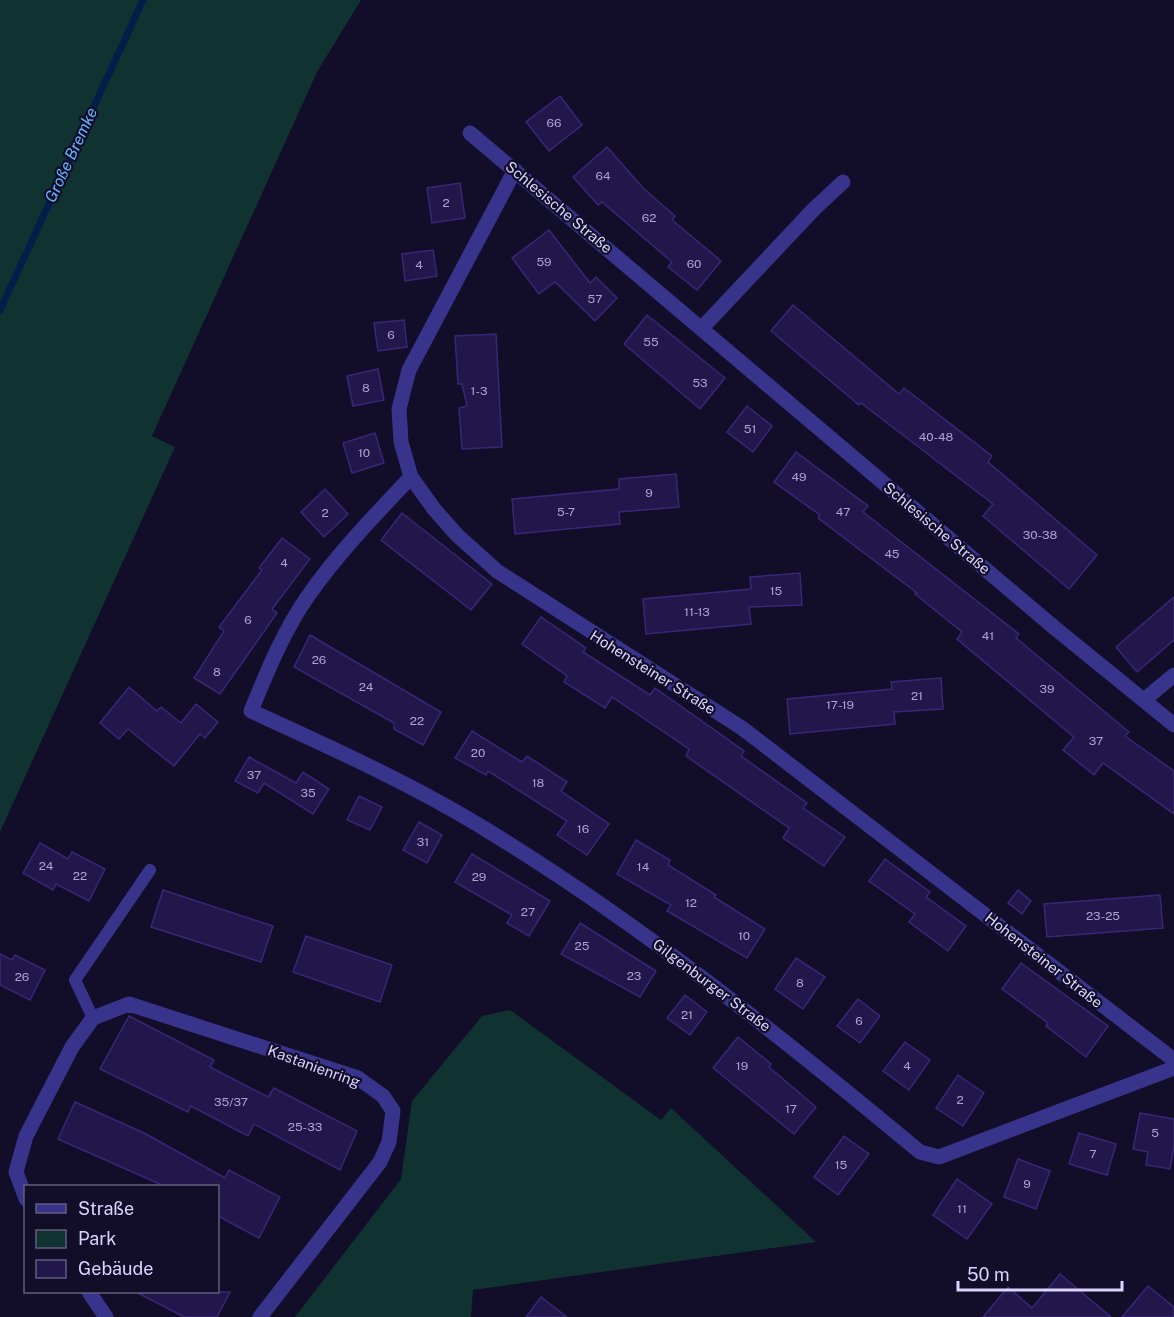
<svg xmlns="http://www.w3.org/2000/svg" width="1174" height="1317" font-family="'Public Sans',sans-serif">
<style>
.green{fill:#103332}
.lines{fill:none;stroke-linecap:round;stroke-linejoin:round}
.stream{stroke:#051d49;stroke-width:7}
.building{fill:#22174b;stroke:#382779;stroke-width:1.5}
.service{stroke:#38348c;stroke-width:12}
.minor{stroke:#38348c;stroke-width:15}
.labels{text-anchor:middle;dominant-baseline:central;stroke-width:4.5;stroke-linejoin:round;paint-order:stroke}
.number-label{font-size:12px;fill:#aca5d2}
.street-label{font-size:15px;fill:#dad4ff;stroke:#120d28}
.water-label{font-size:16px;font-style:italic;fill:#62b5ff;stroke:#120d28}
</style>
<rect width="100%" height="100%" fill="#120d28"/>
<g class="green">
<polygon points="0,0 361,0 317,72 152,436 175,447 0,832"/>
<polygon points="510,1010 661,1120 671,1108 816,1242 473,1290 471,1317 295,1317 401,1179 412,1101 482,1016"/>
</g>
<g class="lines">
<polyline class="stream" points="0,310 143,0"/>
</g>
<g class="building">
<polygon points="560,96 582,125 549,151 526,122"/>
<polygon points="607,147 644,189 675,216 672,220 721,261 697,290 668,267 672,262 602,202 598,205 573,177"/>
<polygon points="460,183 465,218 432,223 427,188"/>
<polygon points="549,230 590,283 596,277 617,298 595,321 555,282 539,294 512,258"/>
<polygon points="433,250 437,276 405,281 402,254"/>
<polygon points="793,305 899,394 904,388 992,456 988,462 1097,555 1069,589 983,516 993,504 861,403 859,405 771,331"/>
<polygon points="647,315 725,378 700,409 624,344"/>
<polygon points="404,320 407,347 378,351 374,323"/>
<polygon points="496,334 502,447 462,449 459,408 467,406 462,384 458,384 455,336"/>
<polygon points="378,369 384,400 353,406 347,376"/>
<polygon points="747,406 772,426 753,452 727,432"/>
<polygon points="375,433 384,463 352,473 343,443"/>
<polygon points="796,452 868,506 863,512 1019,634 1016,638 1129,732 1125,736 1174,771 1174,814 1103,763 1094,775 1063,750 1074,737 957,639 962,632 915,594 917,593 818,518 820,515 774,482"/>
<polygon points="676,474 679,507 619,512 620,524 515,534 512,499 619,489 619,479"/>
<polygon points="325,489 348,514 324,537 301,512"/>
<polygon points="402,513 492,584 471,610 381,540"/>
<polygon points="282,538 310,559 272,609 277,613 220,694 194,678 224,631 219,627 262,570 259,568"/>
<polygon points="800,573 802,605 749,607 751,624 646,634 643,599 751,589 750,577"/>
<polygon points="1174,597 1174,640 1137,672 1116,647"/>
<polygon points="541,617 586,648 583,652 650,695 655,688 744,751 741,756 807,803 803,808 845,837 824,866 783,838 789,828 686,756 689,749 612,697 605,708 564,682 567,676 522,644"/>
<polygon points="310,635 441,712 423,745 394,729 394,723 294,667"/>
<polygon points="941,678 943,709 894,712 895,724 790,734 787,699 892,689 891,682"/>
<polygon points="129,687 157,711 161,707 181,723 196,704 218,722 205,738 200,734 174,766 128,729 119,739 100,723"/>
<polygon points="472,731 522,762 527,756 567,782 561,791 609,824 587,855 557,835 567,821 488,771 486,775 455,758"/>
<polygon points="249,757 296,783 303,772 329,789 313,814 264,783 258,793 235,781"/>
<polygon points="359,796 382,807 370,830 347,820"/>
<polygon points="419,822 442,835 427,863 403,850"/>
<polygon points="636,840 670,860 668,865 716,895 714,897 765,929 747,958 667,911 671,905 617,874"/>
<polygon points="40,843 68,859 72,852 105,869 89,901 56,884 53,890 23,873"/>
<polygon points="472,854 550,901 529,936 507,923 512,915 455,882"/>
<polygon points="885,859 930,892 926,897 966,926 948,951 909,922 915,914 869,881"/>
<polygon points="163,890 273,926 261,962 151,927"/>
<polygon points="1018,890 1031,901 1022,914 1008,903"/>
<polygon points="1160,895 1163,928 1047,937 1044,904"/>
<polygon points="580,923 656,971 640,997 561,954"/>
<polygon points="306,936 392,965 380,1002 293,972"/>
<polygon points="0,954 12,960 15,955 45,970 30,1000 0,985"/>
<polygon points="796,958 825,977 803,1009 775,989"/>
<polygon points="1021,963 1108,1026 1086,1057 1046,1026 1048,1023 1002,989"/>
<polygon points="685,995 707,1012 690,1035 667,1018"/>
<polygon points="858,999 880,1016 860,1043 837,1026"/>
<polygon points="129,1016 214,1060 210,1067 268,1097 274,1088 357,1131 340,1170 254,1124 248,1136 191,1106 188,1112 100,1069"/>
<polygon points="738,1037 771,1064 769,1067 816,1107 794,1134 713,1068"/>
<polygon points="905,1042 930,1060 909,1090 883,1071"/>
<polygon points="958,1075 984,1093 963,1126 936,1108"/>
<polygon points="75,1102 146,1134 225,1178 229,1170 280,1197 259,1238 218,1216 218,1186 164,1186 58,1139"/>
<polygon points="1140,1113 1174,1119 1174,1146 1170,1169 1146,1165 1148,1152 1133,1149"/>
<polygon points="1079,1133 1116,1144 1107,1175 1069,1164"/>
<polygon points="844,1136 869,1154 838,1195 814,1177"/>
<polygon points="1018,1159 1050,1171 1036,1209 1004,1197"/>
<polygon points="957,1179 992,1204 967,1239 933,1215"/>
<polygon points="1060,1274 1111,1317 983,1317 1008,1287 1032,1308"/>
<polygon points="1148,1286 1174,1307 1174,1317 1122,1317"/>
<polygon points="136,1292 230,1292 217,1317 184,1317"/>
<polygon points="541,1297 567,1317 526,1317"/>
</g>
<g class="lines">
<polyline class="service" points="93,1018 75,980 150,870"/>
<g class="minor">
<polyline points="470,133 1056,629 1174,725"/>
<polyline points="515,170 409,370 399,409 401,442 411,477 434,509 457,535 497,571 742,728 1174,1060"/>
<polyline points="702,328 814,209 843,182"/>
<path d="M411,477C375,515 338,553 308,596C284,630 267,672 251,711C332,748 414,785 490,832C643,926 783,1038 920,1152L939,1157L1174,1068"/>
<polyline points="1144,700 1174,675"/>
<polyline points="26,1199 16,1172 26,1136 72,1047 93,1018 129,1004 358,1078 383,1096 393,1111 389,1142 380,1162 260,1317"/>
<polyline points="89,1292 106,1317"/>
</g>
</g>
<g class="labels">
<g class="number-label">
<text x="554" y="123">66</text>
<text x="603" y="176">64</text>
<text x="446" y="203">2</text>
<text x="649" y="218">62</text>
<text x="544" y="262">59</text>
<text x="694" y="264">60</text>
<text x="419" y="265">4</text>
<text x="595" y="299">57</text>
<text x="391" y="335">6</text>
<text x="651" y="342">55</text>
<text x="700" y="383">53</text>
<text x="366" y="388">8</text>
<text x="479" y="391">1-3</text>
<text x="750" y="429">51</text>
<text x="936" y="437">40-48</text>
<text x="364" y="453">10</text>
<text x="799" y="477">49</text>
<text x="649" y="493">9</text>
<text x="566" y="512">5-7</text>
<text x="843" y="512">47</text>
<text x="325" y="513">2</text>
<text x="1040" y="535">30-38</text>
<text x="892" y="554">45</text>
<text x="284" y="563">4</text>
<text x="776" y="591">15</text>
<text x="697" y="612">11-13</text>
<text x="248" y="620">6</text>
<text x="988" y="636">41</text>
<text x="319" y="660">26</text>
<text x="217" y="672">8</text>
<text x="366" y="687">24</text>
<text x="1047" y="689">39</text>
<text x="917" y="696">21</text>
<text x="840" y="705">17-19</text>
<text x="417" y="721">22</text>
<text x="1096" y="741">37</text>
<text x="478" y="753">20</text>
<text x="254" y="775">37</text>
<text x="538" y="783">18</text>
<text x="308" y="793">35</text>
<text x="583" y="829">16</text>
<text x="423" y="842">31</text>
<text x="46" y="866">24</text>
<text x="643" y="867">14</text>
<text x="80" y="876">22</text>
<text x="479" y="877">29</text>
<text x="691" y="903">12</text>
<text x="528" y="912">27</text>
<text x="1103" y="916">23-25</text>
<text x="744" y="936">10</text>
<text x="582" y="946">25</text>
<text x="634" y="976">23</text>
<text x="22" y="977">26</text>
<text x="800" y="983">8</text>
<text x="687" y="1015">21</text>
<text x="859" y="1021">6</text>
<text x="742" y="1066">19</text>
<text x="907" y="1066">4</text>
<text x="960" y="1100">2</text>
<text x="231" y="1102">35/37</text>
<text x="791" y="1109">17</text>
<text x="305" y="1127">25-33</text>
<text x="1155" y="1133">5</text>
<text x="1093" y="1154">7</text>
<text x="841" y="1165">15</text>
<text x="1027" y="1184">9</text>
<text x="962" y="1209">11</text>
</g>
<g class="street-label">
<text transform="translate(559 207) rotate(40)">Schlesische Straße</text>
<text transform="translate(937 528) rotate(40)">Schlesische Straße</text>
<text transform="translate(653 672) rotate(32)">Hohensteiner Straße</text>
<text transform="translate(1044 960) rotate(38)">Hohensteiner Straße</text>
<text transform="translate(712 985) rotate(37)">Gilgenburger Straße</text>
<text transform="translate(314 1066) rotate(20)">Kastanienring</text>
</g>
<g class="water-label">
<text transform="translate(71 155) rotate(-65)">Große Bremke</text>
</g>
</g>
<rect x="24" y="1185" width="195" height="108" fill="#120d28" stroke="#625d7e" stroke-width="1.5"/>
<rect x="36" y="1204" width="30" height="9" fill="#38348c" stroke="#625d7e" stroke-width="1.5"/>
<text x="78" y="1215" font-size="18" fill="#dad4ff">Straße</text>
<rect x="36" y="1230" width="30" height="18" fill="#103332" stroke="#625d7e" stroke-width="1.5"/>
<text x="78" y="1245" font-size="18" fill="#dad4ff">Park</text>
<rect x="36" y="1260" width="30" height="18" fill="#22174b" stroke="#625d7e" stroke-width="1.5"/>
<text x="78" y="1275" font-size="18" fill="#dad4ff">Gebäude</text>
<path d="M958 1281v9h164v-9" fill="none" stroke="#dad4ff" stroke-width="3"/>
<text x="967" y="1281" font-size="18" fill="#dad4ff" stroke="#120d28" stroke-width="4.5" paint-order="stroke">50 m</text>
</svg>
